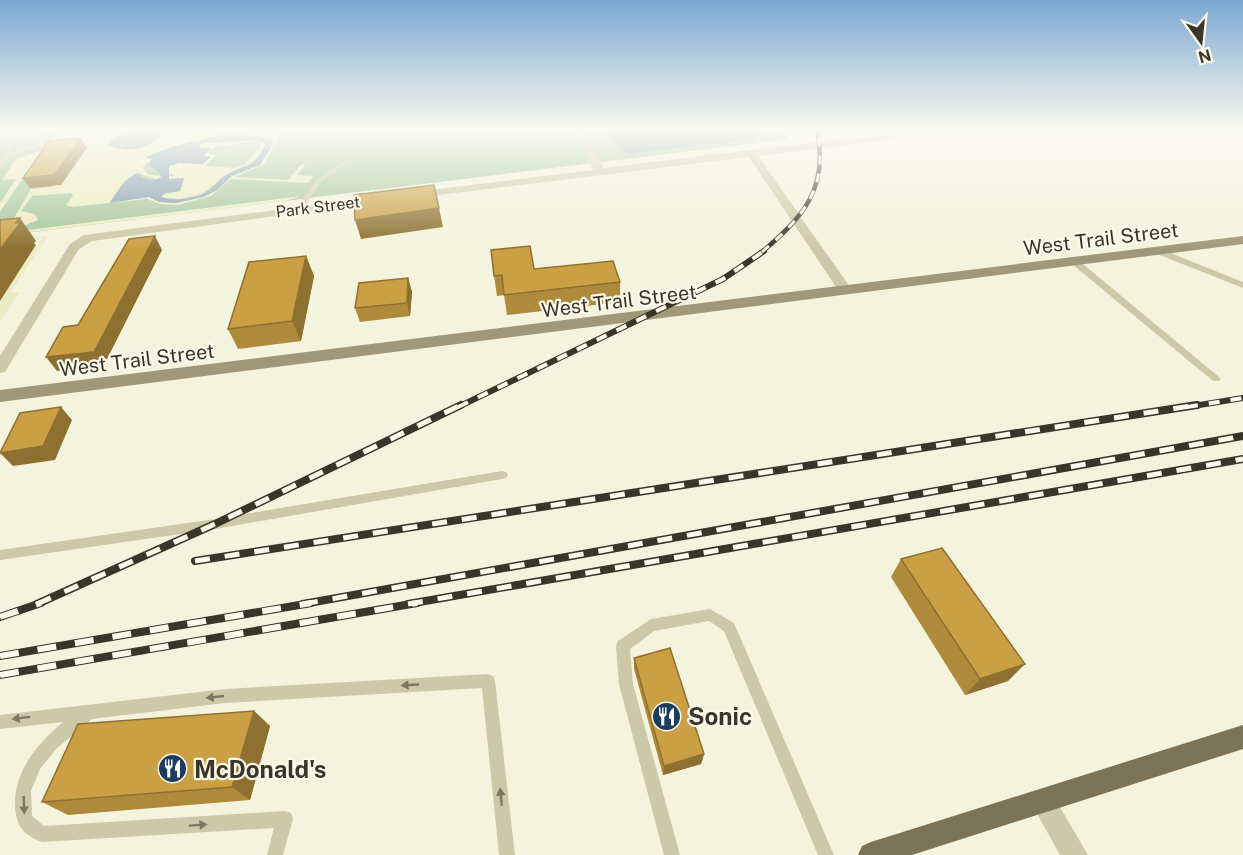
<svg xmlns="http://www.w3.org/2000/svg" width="1243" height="855" font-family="'Public Sans',sans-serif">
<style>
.green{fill:#a5c49c}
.plaza{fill:#ececc4;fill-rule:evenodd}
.water{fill:#7b97b2;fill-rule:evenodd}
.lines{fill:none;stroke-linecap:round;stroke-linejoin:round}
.service{fill:#ccc9a8;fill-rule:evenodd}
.minor{fill:#ccc9a8;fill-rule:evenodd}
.secondary{fill:#a09979;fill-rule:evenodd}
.primary{fill:#7c7459;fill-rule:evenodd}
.rail-far3-casing{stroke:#393529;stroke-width:4.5}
.rail-far2-casing{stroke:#393529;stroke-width:6}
.rail-far1-casing{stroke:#393529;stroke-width:8}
.rail-casing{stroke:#393529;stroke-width:8}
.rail-far3{stroke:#fbfaea;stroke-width:3;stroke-dasharray:9;stroke-linecap:butt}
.rail-far2{stroke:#fbfaea;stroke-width:4;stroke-dasharray:11;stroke-linecap:butt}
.rail-far1{stroke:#fbfaea;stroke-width:5;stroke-dasharray:15;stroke-linecap:butt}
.rail{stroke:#fbfaea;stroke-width:6;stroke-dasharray:19;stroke-linecap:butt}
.wall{fill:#af8a3a}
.shaded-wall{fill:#8e7030}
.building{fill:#cba044;stroke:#8e7030;stroke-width:1.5}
.oneway{fill:#7b7862}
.labels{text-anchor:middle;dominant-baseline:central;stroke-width:4.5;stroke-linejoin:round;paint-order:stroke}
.far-street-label{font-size:16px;fill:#393529;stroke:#fbfaea}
.street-label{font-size:20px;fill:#393529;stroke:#fbfaea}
.near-poi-label{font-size:24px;font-weight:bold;fill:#393529;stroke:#fbfaea;text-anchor:start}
</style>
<rect width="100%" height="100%" fill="#f4f3dd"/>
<polygon class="green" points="0,130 786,130 788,139 0,236"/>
<path class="plaza" d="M55,130H63L64,133L72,130H107L100,132L102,134L129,130L108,144L127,150L145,146L162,136L163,130H174L170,139L177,130H282L264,164L235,177L288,180L302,164L305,165L297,175L313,176L308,183L231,179L211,196L178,205L160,204L147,199L71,207L66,205L73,196L71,193L32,196L21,211L35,214L38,220L21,227L16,224L3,233L302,196L284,201L31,232L27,238L48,236L10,293L20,292L0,321V293H5L42,239L0,243L9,240L12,235H0V230L12,223L7,220L14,218L31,189L52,187L79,149L56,151L39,176L23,178L0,212V203L16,179L2,180L16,159L48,148ZM219,131H247L248,136L267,138L273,143L260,165L232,176L217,190L203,197L176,203L159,202L149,197L110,202L125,180L139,173L159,180L183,178L180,191L161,195L164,198L179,199L202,194L227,175L253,165L266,145L263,141L256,140L226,143L209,142L196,144L189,146L184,149L179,153L187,147L202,144L197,148H210L202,156L210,157L203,164L179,163L170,166L176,156L169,164V174H174L173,176L149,175L142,168L152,159L147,157L156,152H163L217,136ZM255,141L260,143V147L244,165L235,168L205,166L216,155L207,154L215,147Z"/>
<g class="water">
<path d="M129,130H163V132C152,150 126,153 108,145L114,138Z"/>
<polygon points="604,130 756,130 760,135 753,139 626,154"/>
<path d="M225,135L263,137L272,140L273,144L260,165L232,176L217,190L203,197L176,203L159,202L149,197L110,203C118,191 124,179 138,173C142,180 154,182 161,177L160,173L149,166L152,159L146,158C163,147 204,138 225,135ZM256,140L266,144C251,172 246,162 223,177C218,180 215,186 210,190C197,199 176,202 161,197L165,193L180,191L184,178L169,179V166L179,163L203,164L211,157L203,156L211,148H199L202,143Z"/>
</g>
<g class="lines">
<g class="service">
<path d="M17,130H23L22,132L35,131L46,136L40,147L9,156L2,167L0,168V160L13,137L0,138V134L15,133ZM34,135L39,137L35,145L11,151L20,136Z"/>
<polygon points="342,162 347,163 321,182 301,212 295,212 294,210 317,180"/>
<polygon points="1157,250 1163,250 1243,282 1243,288 1157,254"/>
<polygon points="1072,260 1078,260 1219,377 1221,379 1219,381 1213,381 1072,264"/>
<polygon points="502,471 506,472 508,475 506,478 502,479 215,529 0,560 0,550 215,519"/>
<polygon points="710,609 734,623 834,855 818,855 724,631 709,621 654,631 630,649 633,684 680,855 664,855 619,684 616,646 618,641 651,619"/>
<path d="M488,674L493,676L495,681L515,855H499L482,688L225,703L92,719L56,749L40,769L31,791L32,816L44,826L285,811L291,813L293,819L283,855H267L274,828L42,842C24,835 17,827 15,808C13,772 37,744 63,722L0,729V715L225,689Z"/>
</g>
<g class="minor">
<polygon points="571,130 581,130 592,145 603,168 918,130 947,130 942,133 758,156 852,290 845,294 840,293 749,157 414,198 408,195 414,192 593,170 582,145"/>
<polygon points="1235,130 1243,130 1243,134"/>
<polygon points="376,197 380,198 380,202 92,241 79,249 5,372 0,373 0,356 70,244 84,235"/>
<polygon points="1042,789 1051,792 1088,855 1060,855 1030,801 1033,792"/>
</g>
<polygon class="secondary" points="1243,236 1243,244 0,402 0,390"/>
<polygon class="primary" points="1243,725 1243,749 912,855 858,855 862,846 871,842"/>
<defs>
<path id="rail-far3" d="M762,252C804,216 829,188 817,130"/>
<g id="rail-far2">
<polyline points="458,407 723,279 764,251"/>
<polyline points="1187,407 1243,398"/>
</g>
<g id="rail-far1">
<polyline points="195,561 1197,405"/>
<polyline points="37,604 215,524 461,405"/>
<polyline points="303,604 1243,436"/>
<polyline points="408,604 1243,459"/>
</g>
<g id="rail">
<polyline points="0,617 41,603"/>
<polyline points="0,656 311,603"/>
<polyline points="0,675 417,603"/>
</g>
</defs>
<use href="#rail-far3" class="rail-far3-casing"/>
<use href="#rail-far2" class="rail-far2-casing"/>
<use href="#rail-far1" class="rail-far1-casing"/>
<use href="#rail" class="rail-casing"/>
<use href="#rail-far3" class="rail-far3"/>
<use href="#rail-far2" class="rail-far2"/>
<use href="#rail-far1" class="rail-far1"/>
<use href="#rail" class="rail"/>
</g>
<g class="wall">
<polygon points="306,256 314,276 301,341 238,349 228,329"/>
<polygon points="534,269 620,282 620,302 507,315 504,295 497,296 494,276"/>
<polygon points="408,278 412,292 410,316 360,322 355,308"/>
<polygon points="901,559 1008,681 965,695 891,577"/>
<polygon points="634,658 704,754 701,764 663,775 634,669"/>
<polygon points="254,711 270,726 250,800 68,815 42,802"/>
</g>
<g class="shaded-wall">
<polygon points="81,138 87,148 61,185 30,188 23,178"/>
<polygon points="434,185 443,227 361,239 355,220"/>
<polygon points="20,218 36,241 34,243 36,245 0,301 0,250"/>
<polygon points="155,236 162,250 104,365 57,371 46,357 94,352"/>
<polygon points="306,256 314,276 301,341 292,321"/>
<polygon points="408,278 412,292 410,316 407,303"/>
<polygon points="61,407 72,420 55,460 13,466 0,453"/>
<polygon points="1025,664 1008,681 965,695 980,679"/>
<polygon points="254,711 270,726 250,800 232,787"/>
<polygon points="704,754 701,764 663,775 664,766"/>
</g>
<g class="building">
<polygon points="81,138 54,175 23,178 49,141"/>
<polygon points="434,185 439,208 355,220 354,195"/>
<polygon points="20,218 16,223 20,223 0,250 0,220"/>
<polygon points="155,236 94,352 46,357 63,327 78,325 129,239"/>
<polygon points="530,246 534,269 613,261 620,282 504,295 502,275 494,276 491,250"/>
<polygon points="306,256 292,321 228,329 249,262"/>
<polygon points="408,278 407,303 355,308 359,283"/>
<polygon points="61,407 43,446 0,453 20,413"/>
<polygon points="942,548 1025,664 980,679 901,559"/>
<polygon points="670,648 704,754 664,766 634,658"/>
<polygon points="254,711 232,787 42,802 78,724"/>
</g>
<defs><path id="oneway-solid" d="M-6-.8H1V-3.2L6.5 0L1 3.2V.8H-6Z" transform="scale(1.5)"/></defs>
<g class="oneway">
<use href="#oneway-solid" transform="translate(410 685) rotate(177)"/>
<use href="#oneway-solid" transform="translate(215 697) rotate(174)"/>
<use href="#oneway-solid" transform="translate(21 718) rotate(173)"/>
<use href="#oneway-solid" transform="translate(501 797) rotate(-96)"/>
<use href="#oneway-solid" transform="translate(24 805) rotate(88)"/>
<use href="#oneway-solid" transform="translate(198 825) rotate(-4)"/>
</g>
<linearGradient id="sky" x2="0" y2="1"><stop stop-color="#7ca8d2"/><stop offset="0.52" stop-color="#fafaf0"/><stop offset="1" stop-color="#fafaf0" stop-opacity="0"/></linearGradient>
<rect width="1243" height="250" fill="url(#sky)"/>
<defs>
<symbol id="restaurant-disc" viewBox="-11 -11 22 22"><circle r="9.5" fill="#1c3c5d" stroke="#fbfaea"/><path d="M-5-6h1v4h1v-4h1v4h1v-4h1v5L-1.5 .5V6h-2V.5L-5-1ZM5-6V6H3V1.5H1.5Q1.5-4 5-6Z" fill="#fff"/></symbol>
</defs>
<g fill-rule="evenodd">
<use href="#restaurant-disc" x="650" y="700" width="33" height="33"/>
<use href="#restaurant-disc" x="156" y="752" width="33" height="33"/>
</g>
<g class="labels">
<g class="far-street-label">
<text transform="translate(318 207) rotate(-7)">Park Street</text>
</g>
<g class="street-label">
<text transform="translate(1101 239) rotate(-7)">West Trail Street</text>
<text transform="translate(619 301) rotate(-7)">West Trail Street</text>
<text transform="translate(137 360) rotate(-7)">West Trail Street</text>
</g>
<g class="near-poi-label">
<text x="688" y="716">Sonic</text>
<text x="194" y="769">McDonald's</text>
</g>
</g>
<g transform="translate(1201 42) rotate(165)" stroke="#fbfaea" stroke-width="4.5" paint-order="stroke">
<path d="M0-4.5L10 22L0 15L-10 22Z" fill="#393529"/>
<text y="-9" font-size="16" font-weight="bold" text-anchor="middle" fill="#393529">N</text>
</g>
</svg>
